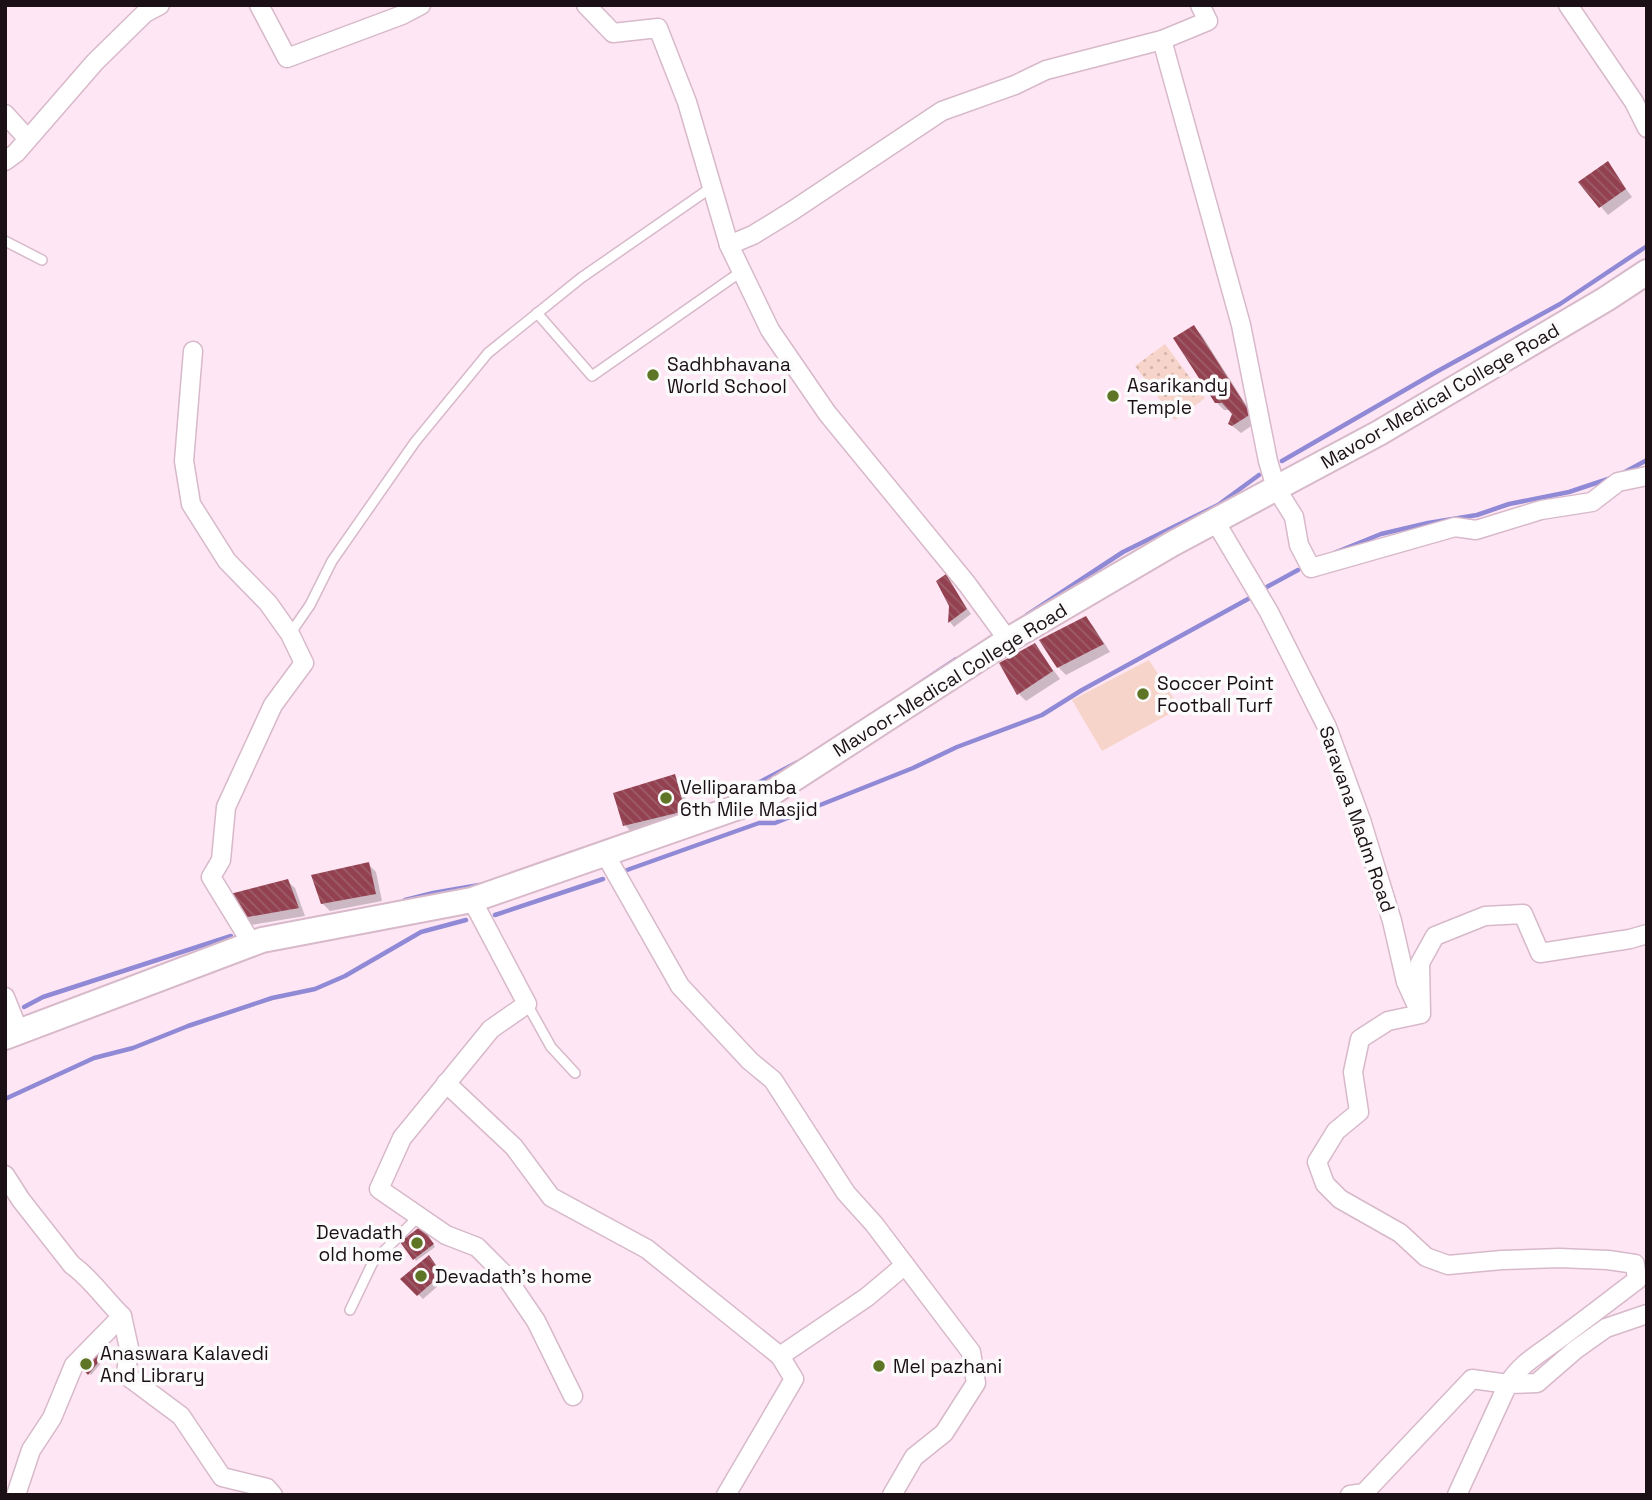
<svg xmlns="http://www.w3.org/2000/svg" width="1652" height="1500" font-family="'Space Grotesk',sans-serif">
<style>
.green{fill:#f7d4c9}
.park{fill:url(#park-dots)}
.shadow{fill:#0003}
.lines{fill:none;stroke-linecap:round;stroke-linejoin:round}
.stream{stroke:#908ad6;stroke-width:4.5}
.building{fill:url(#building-back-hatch)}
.lane-casing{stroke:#d7b9ca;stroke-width:12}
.street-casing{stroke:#d7b9ca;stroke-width:21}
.secondary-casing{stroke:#d7b9ca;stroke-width:28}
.lane{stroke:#fff;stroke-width:9}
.street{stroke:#fff;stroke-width:18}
.secondary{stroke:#fff;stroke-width:24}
.poi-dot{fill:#5f7526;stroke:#fbfbfb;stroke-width:2.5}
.labels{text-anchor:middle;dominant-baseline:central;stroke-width:7;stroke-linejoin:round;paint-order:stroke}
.poi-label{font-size:19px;fill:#1a1016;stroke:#fbfbfb;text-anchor:start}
.street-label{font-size:19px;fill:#1a1016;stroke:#fbfbfb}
</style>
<defs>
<pattern id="park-dots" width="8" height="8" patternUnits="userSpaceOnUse" patternTransform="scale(1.75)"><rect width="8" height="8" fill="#f7d4c9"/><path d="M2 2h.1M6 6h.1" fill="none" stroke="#d3b5ac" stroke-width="1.8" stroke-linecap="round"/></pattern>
<pattern id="building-back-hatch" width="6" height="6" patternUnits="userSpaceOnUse" patternTransform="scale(1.75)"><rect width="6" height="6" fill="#934150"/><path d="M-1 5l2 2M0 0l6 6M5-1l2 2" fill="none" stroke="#9d5e6a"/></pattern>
</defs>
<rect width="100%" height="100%" fill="#ffe6f4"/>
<polygon class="green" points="1149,660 1180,708 1102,751 1072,700"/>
<polygon class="park" points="1165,344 1205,398 1175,420 1135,366"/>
<g class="shadow">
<polygon points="1607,164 1632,197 1608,215 1581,183"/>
<polygon points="1193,327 1201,334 1257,422 1241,433 1230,424 1234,414 1231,410 1224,410 1216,402"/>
<polygon points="945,576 971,614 954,627 950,622 951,606"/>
<polygon points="1086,618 1093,626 1110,652 1066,675 1058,667"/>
<polygon points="1035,645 1060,679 1026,701 1019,694"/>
<polygon points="674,776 682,783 691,818 632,833 625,825"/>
<polygon points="368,864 376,872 382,901 330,911 322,903"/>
<polygon points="287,881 295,888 305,916 251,925 243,917"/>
<polygon points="423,1230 435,1247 416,1261 403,1242"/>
<polygon points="429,1257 446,1279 423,1299 403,1279"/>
<polygon points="94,1352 102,1362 91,1375 82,1366"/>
</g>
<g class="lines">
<g class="stream">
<polyline points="1282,461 1436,372 1560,304 1647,246"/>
<polyline points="1623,473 1647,460"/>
<polyline points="1334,553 1381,534 1428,523 1477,515 1509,504 1569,492 1611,478"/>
<polyline points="1265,588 1298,570"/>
<polyline points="1027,615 1123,552 1218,505 1259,475"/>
<polyline points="914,687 956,659"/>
<polyline points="735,795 798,762"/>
<polyline points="627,870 759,823 775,823 913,768 957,747 1042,715 1082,690 1248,599"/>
<polyline points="405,900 433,893 479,885"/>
<polyline points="495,915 603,879"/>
<polyline points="24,1007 43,997 231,936"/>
<polyline points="5,1099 94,1058 133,1048 188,1026 272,998 315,989 345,976 421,932 466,920"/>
</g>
</g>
<g class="building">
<polygon points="1608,161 1626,189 1599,208 1578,182"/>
<polygon points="1194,325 1251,414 1232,426 1228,424 1232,414 1222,403 1215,403 1173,338"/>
<polygon points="946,574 967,609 948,623 949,606 936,581"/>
<polygon points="1086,616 1104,644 1057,668 1039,640"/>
<polygon points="1035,643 1053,671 1017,695 999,663"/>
<polygon points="675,774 685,811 623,826 613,793"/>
<polygon points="369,862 376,894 321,904 311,875"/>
<polygon points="288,879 299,908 242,918 230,894"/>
<polygon points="421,1226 434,1244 413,1260 400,1242"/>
<polygon points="429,1255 442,1274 417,1296 400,1279"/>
<polygon points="94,1350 101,1359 88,1375 80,1366"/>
</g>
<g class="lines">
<defs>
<g id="lane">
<polyline points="5,241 42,260"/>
<polyline points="537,313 592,376 742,271"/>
<polyline points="290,634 310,605 332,561 415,442 488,353 581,278 712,187"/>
<polyline points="527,1004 551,1047 575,1073"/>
<polyline points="350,1310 373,1262 419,1216"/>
</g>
<g id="street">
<polyline points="259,5 287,58 402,15 421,5"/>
<polyline points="586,5 613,33 658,28 687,102 729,245 770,330 827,413 967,584 1008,640"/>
<polyline points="1568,5 1634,102 1647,128"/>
<polyline points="1162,40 1208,21 1200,5"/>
<polyline points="5,114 27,138"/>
<polyline points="5,161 16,153 95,62 145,13 160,5"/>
<polyline points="729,245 753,235 792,211 942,111 1015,85 1046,70 1162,40 1241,325 1268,461 1276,488 1294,517 1299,545 1311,568 1455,527 1476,530 1541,510 1592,502 1618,482 1647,476"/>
<polyline points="193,351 184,461 191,504 227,561 268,603 290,634 304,663 273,705 226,807 221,860 211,877 252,944"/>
<polyline points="1215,521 1269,612 1327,727 1361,820 1392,921 1406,982 1417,1006"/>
<polyline points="605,854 680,986 750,1061 773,1080 846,1193 874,1224 971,1352 976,1383 944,1433 914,1457 892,1495"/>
<polyline points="472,900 527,1004 491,1029 402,1138 379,1189 446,1235 477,1247 504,1274 536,1321 573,1396"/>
<polyline points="5,997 19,1032"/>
<polyline points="446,1083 514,1147 551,1197 647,1249 780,1356"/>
<path d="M5,1175L21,1200L72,1265C91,1278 105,1300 122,1316L74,1365L52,1418L31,1450L16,1495"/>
<polyline points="122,1316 129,1348 126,1375 181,1416 222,1477 267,1488 273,1495"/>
<polyline points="726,1495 794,1379 780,1356 867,1297 905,1265"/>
<path d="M1350,1495L1364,1493L1472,1379L1508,1384C1520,1365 1534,1357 1552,1344C1581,1323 1609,1301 1637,1280L1635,1264L1608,1260L1559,1258L1502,1260L1448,1265L1426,1257L1400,1233L1340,1199L1325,1184L1317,1162L1336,1131L1359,1112L1353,1072L1360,1039L1388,1021L1421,1014L1420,963L1435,936L1485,916L1523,914L1540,953L1630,939L1647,934"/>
<polyline points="1457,1495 1508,1384 1537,1383 1575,1350 1606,1328 1647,1314"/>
</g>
<polyline id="secondary" points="5,1037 262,940 472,900 764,798 1008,640 1172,544 1379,433 1606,299 1647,272"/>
</defs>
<use href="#lane" class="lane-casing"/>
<use href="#street" class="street-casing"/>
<use href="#secondary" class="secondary-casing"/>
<use href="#lane" class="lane"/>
<use href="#street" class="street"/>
<use href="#secondary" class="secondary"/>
</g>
<g class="poi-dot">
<circle cx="653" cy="375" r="7"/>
<circle cx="1113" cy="396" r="7"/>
<circle cx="1143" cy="694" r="7"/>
<circle cx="666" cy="798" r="7"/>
<circle cx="417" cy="1243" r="7"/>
<circle cx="421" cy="1276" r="7"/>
<circle cx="86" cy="1364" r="7"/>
<circle cx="879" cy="1366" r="7"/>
</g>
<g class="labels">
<g class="poi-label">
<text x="667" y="364">Sadhbhavana<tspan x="667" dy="22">World School</tspan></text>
<text x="1127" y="385">Asarikandy<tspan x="1127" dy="22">Temple</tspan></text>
<text x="1157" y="683">Soccer Point<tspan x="1157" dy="22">Football Turf</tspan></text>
<text x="680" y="787">Velliparamba<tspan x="680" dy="22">6th Mile Masjid</tspan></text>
<text x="403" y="1232" text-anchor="end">Devadath<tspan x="403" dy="22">old home</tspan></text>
<text x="435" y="1276">Devadath's home</text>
<text x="100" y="1353">Anaswara Kalavedi<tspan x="100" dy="22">And Library</tspan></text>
<text x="893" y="1366">Mel pazhani</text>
</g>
<g class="street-label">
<text transform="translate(1440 396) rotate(-30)">Mavoor-Medical College Road</text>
<text transform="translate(950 680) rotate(-32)">Mavoor-Medical College Road</text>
<text transform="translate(1357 819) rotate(71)">Saravana Madm Road</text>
</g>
</g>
<rect width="1652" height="1500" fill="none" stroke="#1a1016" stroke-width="14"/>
</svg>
